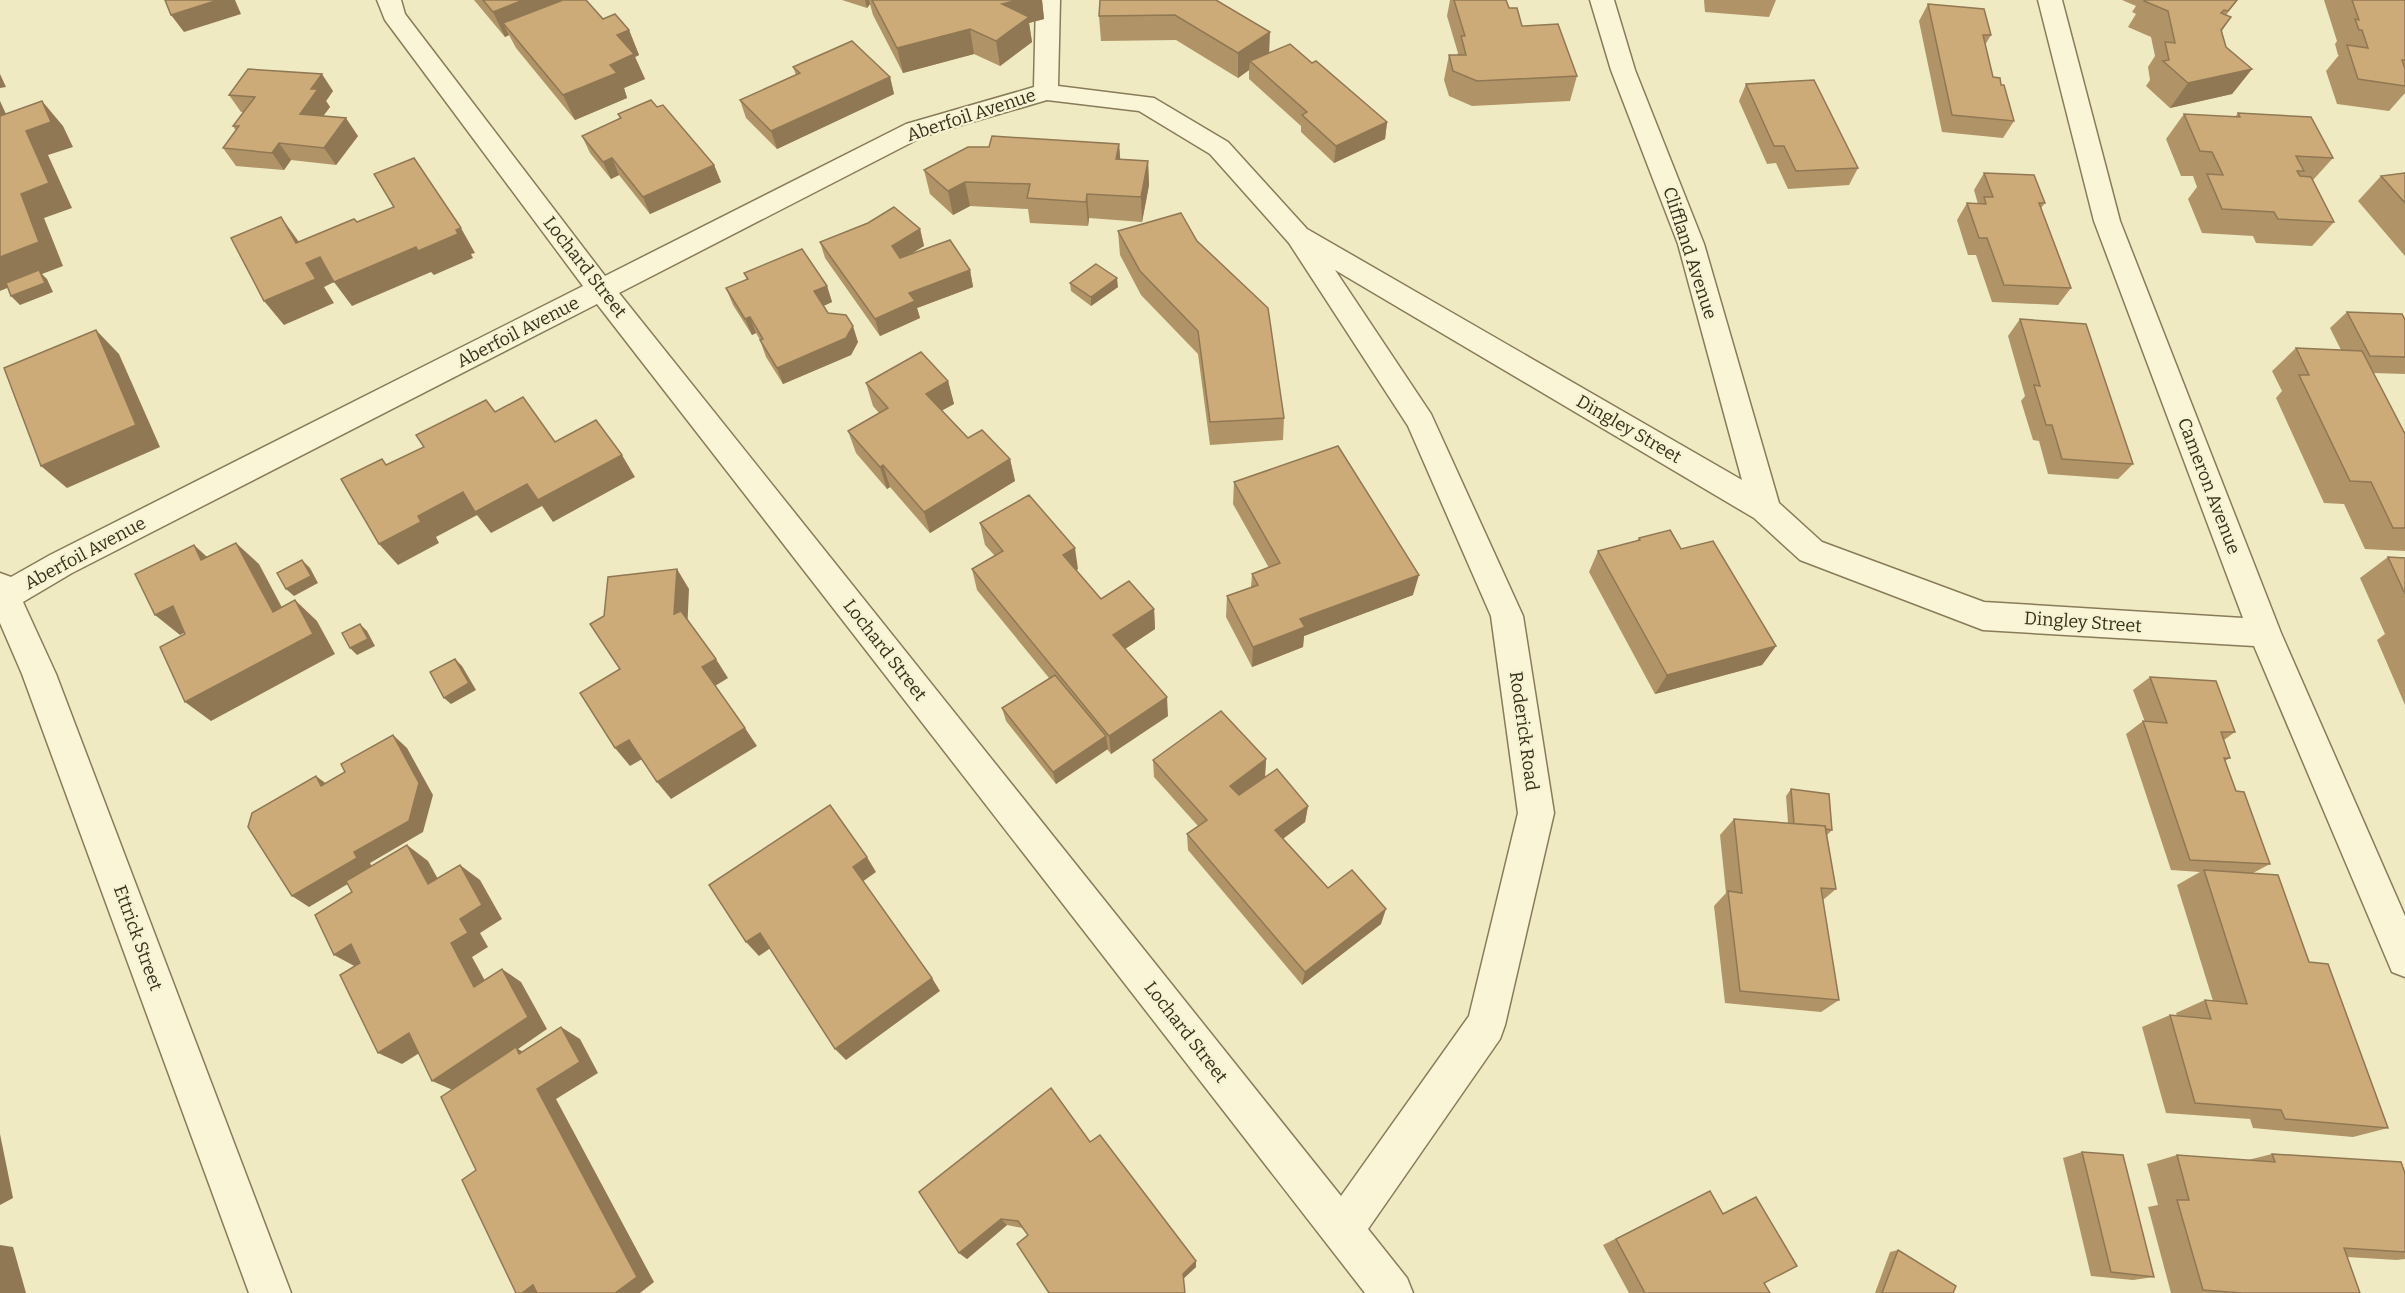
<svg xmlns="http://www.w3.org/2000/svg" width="2405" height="1293" font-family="Bitter,serif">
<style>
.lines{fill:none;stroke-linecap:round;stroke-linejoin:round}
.minor-casing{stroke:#897b59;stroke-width:3}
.minor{fill:#f9f5d6;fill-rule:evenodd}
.wall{fill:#b09367}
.shaded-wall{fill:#907854}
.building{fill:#cdab78;stroke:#907854;stroke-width:1.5}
.labels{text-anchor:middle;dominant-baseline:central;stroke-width:4.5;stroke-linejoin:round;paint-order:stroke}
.street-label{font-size:18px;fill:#38301d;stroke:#f6f2d2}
</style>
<rect width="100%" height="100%" fill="#efeac2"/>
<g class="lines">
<defs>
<path id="minor" d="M377,0H401L405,14L605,276L906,124L1034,87L1036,0H1060L1058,86L1154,98L1228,142L1307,229L1742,480L1678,244L1611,70L1590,0H1614L1635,70L1704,244L1779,503L1822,542L1984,602L2243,618L2094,221L2038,0H2062L2120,221L2281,633L2405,916V977L2392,972L2254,646L1983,630L1800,560L1754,518L1335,270L1431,414L1523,616L1554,813L1505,1025L1500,1039L1368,1229L1407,1278L1413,1293H1365L597,304L72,573L23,602L56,674L291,1293H249L22,674L0,623V573L11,577L50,555L583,286L385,20ZM1047,100L1139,111L1210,154L1289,243L1408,426L1491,616L1518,813L1469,1016L1341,1196L619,293L924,136Z"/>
</defs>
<use href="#minor" class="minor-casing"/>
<use href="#minor" class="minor"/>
</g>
<g class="wall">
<polygon points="474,0 586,0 603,19 629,30 639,55 635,57 645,79 624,88 627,98 575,120 516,48 509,35 505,37"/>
<polygon points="842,0 1042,0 1044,19 1029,23 1032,42 1000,66 974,54 903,73 873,15 870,4 867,8"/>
<polygon points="1216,0 1269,53 1312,63 1387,122 1385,139 1334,163 1301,132 1301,126 1249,79 1249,70 1238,78 1176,40 1101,41 1099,16"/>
<polygon points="1450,0 1506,0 1509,8 1522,26 1577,76 1570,101 1472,106 1449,96 1444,80 1449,55 1457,55 1458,53 1447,16"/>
<polygon points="1704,0 1776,0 1769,17 1705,12"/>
<polygon points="2122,0 2238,0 2226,15 2231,17 2222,31 2226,47 2252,69 2232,94 2170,108 2146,86 2150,80 2148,67 2155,56 2151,37 2128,27 2136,14 2132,12 2136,6"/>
<polygon points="2324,0 2405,0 2405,93 2389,111 2337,104 2326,71 2339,55 2338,55 2335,44 2337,41"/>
<polygon points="1928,4 1991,35 1985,45 1993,77 2001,85 2014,121 2003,138 1942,132 1919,21"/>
<polygon points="793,67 890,77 894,94 777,149 746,118 740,100 796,75"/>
<polygon points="1746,84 1858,168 1849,185 1788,189 1776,163 1767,164 1739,101"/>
<polygon points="333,91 326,101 330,107 323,116 358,136 336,165 291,160 284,170 236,166 223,148 236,131 233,126 243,112 241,112 229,95"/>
<polygon points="657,107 714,165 721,182 650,214 619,175 611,179 590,153 582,136 620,118 618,114"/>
<polygon points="2238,113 2333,158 2313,180 2334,222 2312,246 2256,243 2253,236 2202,233 2188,199 2197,187 2193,176 2181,176 2166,139 2184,114 2235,117"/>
<polygon points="1119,144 1120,159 1148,161 1149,185 1142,222 1089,218 1088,226 1030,223 1028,209 970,206 953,215 930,194 924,170 989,147"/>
<polygon points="1984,173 2045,203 2041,208 2071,288 2058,305 1992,302 1976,255 1968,255 1957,220 1967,203 1978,204 1974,190"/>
<polygon points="2405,173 2405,256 2358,201 2381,176"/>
<polygon points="920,229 924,246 908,256 970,270 973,287 917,308 920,318 880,336 825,258 820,242"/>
<polygon points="1118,231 1284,418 1283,440 1210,445 1198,354 1141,295 1120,255"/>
<polygon points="744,273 827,286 832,302 823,306 828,313 858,342 851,355 783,384 766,357 760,340 756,333 752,335 733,305 726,288 747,280"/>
<polygon points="1070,283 1118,287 1091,306 1071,291"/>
<polygon points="2347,312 2405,320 2405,374 2373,373 2405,434 2405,551 2365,549 2344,504 2324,503 2276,398 2282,391 2272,371 2296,348 2341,350 2330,328"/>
<polygon points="2020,319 2133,464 2118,479 2048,474 2039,441 2033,440 2021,401 2025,396 2008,336"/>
<polygon points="948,381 954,404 942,410 968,438 1010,459 1015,481 930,533 890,487 887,489 856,453 848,431 879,413 873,406 866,383"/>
<polygon points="1234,482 1413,595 1304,636 1303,647 1252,667 1226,617 1227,596 1251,587 1252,574 1269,568 1233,504"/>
<polygon points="980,523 1078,569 1076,570 1101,599 1154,609 1155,629 1125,649 1168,716 1111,754 1107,749 1056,784 1006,721 1002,708 1049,678 977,590 972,569 995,556 985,545"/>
<polygon points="1639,538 1681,549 1776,646 1762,665 1655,694 1589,572 1598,551 1637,541"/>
<polygon points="2388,557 2405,558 2405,705 2377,640 2385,634 2360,578"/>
<polygon points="2150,677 2235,732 2224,740 2230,758 2225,761 2236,791 2270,864 2253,873 2309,962 2388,1128 2353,1137 2253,1128 2250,1119 2166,1113 2142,1027 2170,1015 2177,1016 2176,1013 2205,1000 2213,1001 2177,885 2200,872 2171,870 2126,734 2143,721 2145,722 2133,690"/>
<polygon points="1266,759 1265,777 1251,786 1308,806 1305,822 1283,839 1328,888 1381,924 1302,985 1188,850 1187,834 1198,826 1154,777 1153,760"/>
<polygon points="1791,789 1832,830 1827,835 1836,889 1823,900 1839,1000 1821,1012 1725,1003 1714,906 1726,893 1720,835 1734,819 1788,823 1786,796"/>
<polygon points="1090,1142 1196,1261 1196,1267 1183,1279 1028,1235 1022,1228 1007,1225 967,1259 959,1253"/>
<polygon points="2082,1152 2154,1277 2133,1280 2091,1276 2063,1158"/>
<polygon points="2272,1154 2405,1173 2405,1259 2397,1260 2347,1257 2360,1293 2171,1293 2148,1207 2158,1205 2147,1164 2177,1155 2248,1160"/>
<polygon points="1710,1191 1723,1213 1756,1197 1764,1283 1770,1293 1629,1293 1603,1245"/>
<polygon points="1898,1250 1953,1293 1875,1293 1890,1252"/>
</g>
<g class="shaded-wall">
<polygon points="218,0 235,0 241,14 184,32 171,15"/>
<polygon points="523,0 565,0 503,23 509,35 505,37 493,12"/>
<polygon points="865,0 869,0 870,4 867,8"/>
<polygon points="1018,0 1042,0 1044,19 1029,23 1032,42 1000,66 996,41 1002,4"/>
<polygon points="970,29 974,54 903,73 897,48"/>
<polygon points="629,30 639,55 635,57 645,79 624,88 627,98 575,120 563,95 617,35"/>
<polygon points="1270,32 1269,57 1250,61 1249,70 1238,78 1238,53"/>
<polygon points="2252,69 2232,94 2170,108 2188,83"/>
<polygon points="0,74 6,87 0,88"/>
<polygon points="322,74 333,91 326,101 330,107 312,131 300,114 311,89"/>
<polygon points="890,77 894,94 777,149 771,131"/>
<polygon points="0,101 6,114 0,116"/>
<polygon points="42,101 63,126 73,147 48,155 72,208 44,218 63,266 42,274 47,279 53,292 20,305 11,296 41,274 0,291 0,257 26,131"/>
<polygon points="346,118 358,136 336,165 324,148"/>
<polygon points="1387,122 1385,139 1334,163 1336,146"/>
<polygon points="279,143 291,160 284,170 272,153"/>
<polygon points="1119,144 1121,169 1116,159"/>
<polygon points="612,158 619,175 611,179 603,162"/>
<polygon points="1148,161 1149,185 1142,222 1141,197"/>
<polygon points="714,165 721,182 650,214 643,197"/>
<polygon points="965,182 970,206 953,215 948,191"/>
<polygon points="1087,194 1089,218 1088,226 1086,202"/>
<polygon points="281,217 299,242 320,257 456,230 461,228 475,253 471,254 473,258 434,275 431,272 352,306 334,282 324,287 334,303 284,325 264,301 306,263"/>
<polygon points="920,229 924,246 896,262 892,246"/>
<polygon points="970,270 973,287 917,308 920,318 880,336 875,319 909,293"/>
<polygon points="1117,278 1118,287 1091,306 1091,297"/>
<polygon points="827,286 832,302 819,308 814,291"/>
<polygon points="750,317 756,333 752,335 745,319"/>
<polygon points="853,326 858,342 851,355 783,384 777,368"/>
<polygon points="96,330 119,354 160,447 67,488 41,466"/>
<polygon points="948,381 954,404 932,416 926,394"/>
<polygon points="622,455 635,477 553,522 542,506 491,533 477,515 436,537 439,543 398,565 379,544 418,516 463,492 527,484"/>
<polygon points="1010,459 1015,481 930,533 924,512"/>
<polygon points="883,465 890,487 887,489 880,467"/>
<polygon points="236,543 259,564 295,632 273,612"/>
<polygon points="194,545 217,566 201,560"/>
<polygon points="1075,548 1078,569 1066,576 1063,555"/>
<polygon points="302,560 310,568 318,583 294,596 286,589"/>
<polygon points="677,569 689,589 687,634 674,614"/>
<polygon points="1419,575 1413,595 1304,636 1303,647 1252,667 1253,647 1300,619"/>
<polygon points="295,600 317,621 335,654 211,721 185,702"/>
<polygon points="173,606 198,626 180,635 155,615"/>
<polygon points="1154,609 1155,629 1116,655 1113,635"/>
<polygon points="360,624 367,631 375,646 357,655 350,648"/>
<polygon points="1776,646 1762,665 1655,694 1667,675"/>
<polygon points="455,659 462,666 476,690 451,704 444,698"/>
<polygon points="716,659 728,678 715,686 702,667"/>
<polygon points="1167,697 1168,716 1111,754 1109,736"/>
<polygon points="745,728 757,746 671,799 657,782"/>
<polygon points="393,735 407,748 433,795 423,832 370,863 373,869 309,907 292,896 354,852"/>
<polygon points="1106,736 1108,749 1056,784 1053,772"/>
<polygon points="629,740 644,758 630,766 615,748"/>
<polygon points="1266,759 1265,777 1230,803 1230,786"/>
<polygon points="316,776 332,788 321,786"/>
<polygon points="1308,806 1305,822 1273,846 1275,830"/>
<polygon points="407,845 428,861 449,899 428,884"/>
<polygon points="867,857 876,872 862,882 853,867"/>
<polygon points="460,865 480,880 502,919 480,933 488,947 472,957 495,999 474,987 451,943 460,919"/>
<polygon points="1386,909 1381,924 1302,985 1305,972"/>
<polygon points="760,933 772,947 759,956 746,942"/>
<polygon points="351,944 375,958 358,968 334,955"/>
<polygon points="502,969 521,982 547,1029 518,1049 535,1059 519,1054 455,1091 432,1081"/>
<polygon points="932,978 940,991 846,1060 835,1049"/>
<polygon points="561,1027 580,1039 598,1073 556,1099 654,1282 640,1293 615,1293 537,1089"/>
<polygon points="409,1033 432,1045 402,1064 378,1053"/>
<polygon points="0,1134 13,1198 0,1205"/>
<polygon points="1001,1219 1007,1225 967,1259 959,1253"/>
<polygon points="0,1245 13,1247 26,1293 0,1293"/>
<polygon points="1196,1261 1196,1267 1183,1279 1183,1274"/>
<polygon points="533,1285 550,1293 522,1293"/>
</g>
<g class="building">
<polygon points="165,0 218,0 171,15"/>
<polygon points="483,0 523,0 493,12"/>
<polygon points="563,0 586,0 603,19 615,14 629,30 617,35 634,54 610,65 617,73 563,95 503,23"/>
<polygon points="872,0 1018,0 1002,4 1029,17 996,41 970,29 897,48"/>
<polygon points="1100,0 1216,0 1270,32 1238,53 1175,15 1099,16"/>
<polygon points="1454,0 1506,0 1509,8 1517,8 1522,26 1558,24 1577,76 1477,81 1453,71 1449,55 1466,55 1461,36 1465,36"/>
<polygon points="2145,0 2237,0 2228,11 2224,10 2221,13 2231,17 2221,30 2226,47 2252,69 2188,83 2163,61 2169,60 2165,42 2175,43 2168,11 2144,1"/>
<polygon points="2352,0 2405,0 2405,60 2402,60 2405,69 2405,86 2358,79 2347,45 2368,48 2362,30 2359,30 2355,19 2359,20"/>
<polygon points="1928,4 1984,9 1991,35 1983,35 1993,77 2000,78 2001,85 2004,85 2014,121 1952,115"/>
<polygon points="852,41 890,77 771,131 740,100 800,73 793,67"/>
<polygon points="1290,44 1312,63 1316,61 1387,122 1336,146 1302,115 1307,112 1250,61"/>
<polygon points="248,69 322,74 311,89 318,89 300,114 346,118 324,148 279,143 272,153 223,148 239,126 233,126 255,97 229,95"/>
<polygon points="1814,80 1858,168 1796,171 1784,146 1774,146 1746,84"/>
<polygon points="651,100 657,107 663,105 714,165 643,197 612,158 603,162 582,136 621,118 618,114"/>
<polygon points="42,101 51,122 26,131 49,183 21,194 39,242 0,257 0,116"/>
<polygon points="2238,113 2311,117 2333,158 2296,156 2304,171 2297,171 2300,176 2311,177 2334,222 2278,219 2274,212 2222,209 2207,174 2223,175 2212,152 2200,151 2184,114 2240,117"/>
<polygon points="992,136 1119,144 1116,159 1148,161 1141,197 1087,194 1086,202 1027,198 1030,184 965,182 948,191 924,170 968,147 989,147"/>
<polygon points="414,158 461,228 456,230 458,234 418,251 416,247 334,282 320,257 306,263 316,279 264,301 231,238 281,217 296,243 354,219 357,222 394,207 374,174"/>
<polygon points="1984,173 2034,175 2045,203 2039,203 2071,288 2004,285 1987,238 1979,238 1967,203 1986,204 1984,197 1993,197"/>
<polygon points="2405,173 2405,203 2381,176"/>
<polygon points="894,207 920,229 892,246 900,258 950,240 970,270 909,293 915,301 875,319 820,242 868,223"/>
<polygon points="1181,213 1197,241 1268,308 1284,418 1210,422 1198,331 1140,271 1118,231"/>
<polygon points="802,249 827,286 814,291 828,313 846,315 853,326 846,338 777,368 760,340 763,339 750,317 745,319 726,288 748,279 744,273"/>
<polygon points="1096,264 1117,278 1091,297 1070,283"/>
<polygon points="39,270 45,283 11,296 6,283"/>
<polygon points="2347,312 2402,314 2405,320 2405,357 2370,356"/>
<polygon points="2020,319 2086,324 2133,464 2062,459 2052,425 2046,425 2034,385 2040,386"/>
<polygon points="96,330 136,425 41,466 4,368"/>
<polygon points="2296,348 2362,351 2405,434 2405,528 2393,528 2371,482 2350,481 2299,375 2309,375"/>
<polygon points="921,352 948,381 926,394 968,438 982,430 1010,459 924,512 883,465 880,467 848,431 888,408 866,383"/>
<polygon points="523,397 555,442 596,420 622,455 538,500 527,484 475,512 463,492 418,516 421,522 379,544 341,479 382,459 386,465 424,447 416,435 486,400 495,412"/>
<polygon points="1338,446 1419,575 1300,619 1305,627 1253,647 1227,596 1258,585 1252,574 1280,563 1234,482"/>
<polygon points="1029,495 1075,548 1063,555 1101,599 1129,581 1154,609 1113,635 1167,697 1109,736 972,569 1003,551 980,523"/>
<polygon points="1670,530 1681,549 1713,541 1776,646 1667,675 1598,551 1640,540 1639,538"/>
<polygon points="236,543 273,612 295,600 313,634 185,702 160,647 185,634 173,606 155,615 135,574 194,545 201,560"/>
<polygon points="2388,557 2405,558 2405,594"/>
<polygon points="302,560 311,576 286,589 277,573"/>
<polygon points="677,569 674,614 681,611 716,659 702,667 745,728 657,782 629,740 615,748 580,693 620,669 590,624 604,616 608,577"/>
<polygon points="360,624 368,639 350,648 342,633"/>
<polygon points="455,659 469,683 444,698 430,672"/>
<polygon points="1055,675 1106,736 1053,772 1002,708"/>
<polygon points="2150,677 2216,681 2235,732 2221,732 2230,758 2224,758 2236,791 2244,792 2270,864 2190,860 2143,721 2167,723"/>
<polygon points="1221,711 1266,759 1230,786 1239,795 1277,769 1308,806 1275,830 1328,888 1352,870 1386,909 1305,972 1187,834 1207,820 1153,760"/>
<polygon points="393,735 419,783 409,821 354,852 357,858 292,896 248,827 252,813 316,776 321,786 345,772 341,764"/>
<polygon points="1791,789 1829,794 1832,830 1826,829 1825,826 1794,824"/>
<polygon points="830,805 867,857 853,867 932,978 835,1049 760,933 746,942 709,885"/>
<polygon points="1734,819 1825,826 1836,889 1821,888 1839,1000 1740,991 1728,891 1742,893"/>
<polygon points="407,845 428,884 460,865 482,905 460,919 468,933 451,943 474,987 502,969 528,1017 432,1081 409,1033 378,1053 340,975 360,963 351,944 334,955 315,915 352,892 346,881"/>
<polygon points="2204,870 2278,875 2309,962 2328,964 2388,1128 2285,1119 2281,1110 2195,1103 2170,1015 2211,1019 2205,1000 2247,1004"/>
<polygon points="561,1027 580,1062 537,1089 637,1277 615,1293 537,1293 533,1285 522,1293 516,1293 462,1180 476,1170 441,1097 516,1047 519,1054"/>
<polygon points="1051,1088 1090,1142 1100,1135 1196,1261 1183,1274 1185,1293 1049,1293 1017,1244 1028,1235 1018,1221 1001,1219 959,1253 919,1192"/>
<polygon points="2082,1152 2123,1155 2154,1277 2111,1272"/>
<polygon points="2272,1154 2401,1162 2405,1173 2405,1252 2344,1248 2360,1293 2242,1293 2203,1290 2177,1200 2189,1200 2177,1155 2275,1162"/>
<polygon points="1710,1191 1723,1214 1756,1197 1797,1266 1764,1283 1770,1293 1645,1293 1616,1239"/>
<polygon points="1898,1250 1956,1286 1953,1293 1882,1293"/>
</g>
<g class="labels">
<g class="street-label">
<text transform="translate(971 115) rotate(-18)">Aberfoil Avenue</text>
<text transform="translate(1690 253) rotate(72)">Cliffland Avenue</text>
<text transform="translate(585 267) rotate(52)">Lochard Street</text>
<text transform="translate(518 332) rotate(-27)">Aberfoil Avenue</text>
<text transform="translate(1629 429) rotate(30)">Dingley Street</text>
<text transform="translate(2209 486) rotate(69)">Cameron Avenue</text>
<text transform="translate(85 553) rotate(-28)">Aberfoil Avenue</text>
<text transform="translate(2083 622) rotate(4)">Dingley Street</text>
<text transform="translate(885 650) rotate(52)">Lochard Street</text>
<text transform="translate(1524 731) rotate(82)">Roderick Road</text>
<text transform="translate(138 938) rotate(70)">Ettrick Street</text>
<text transform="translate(1186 1032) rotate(52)">Lochard Street</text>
</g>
</g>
</svg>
